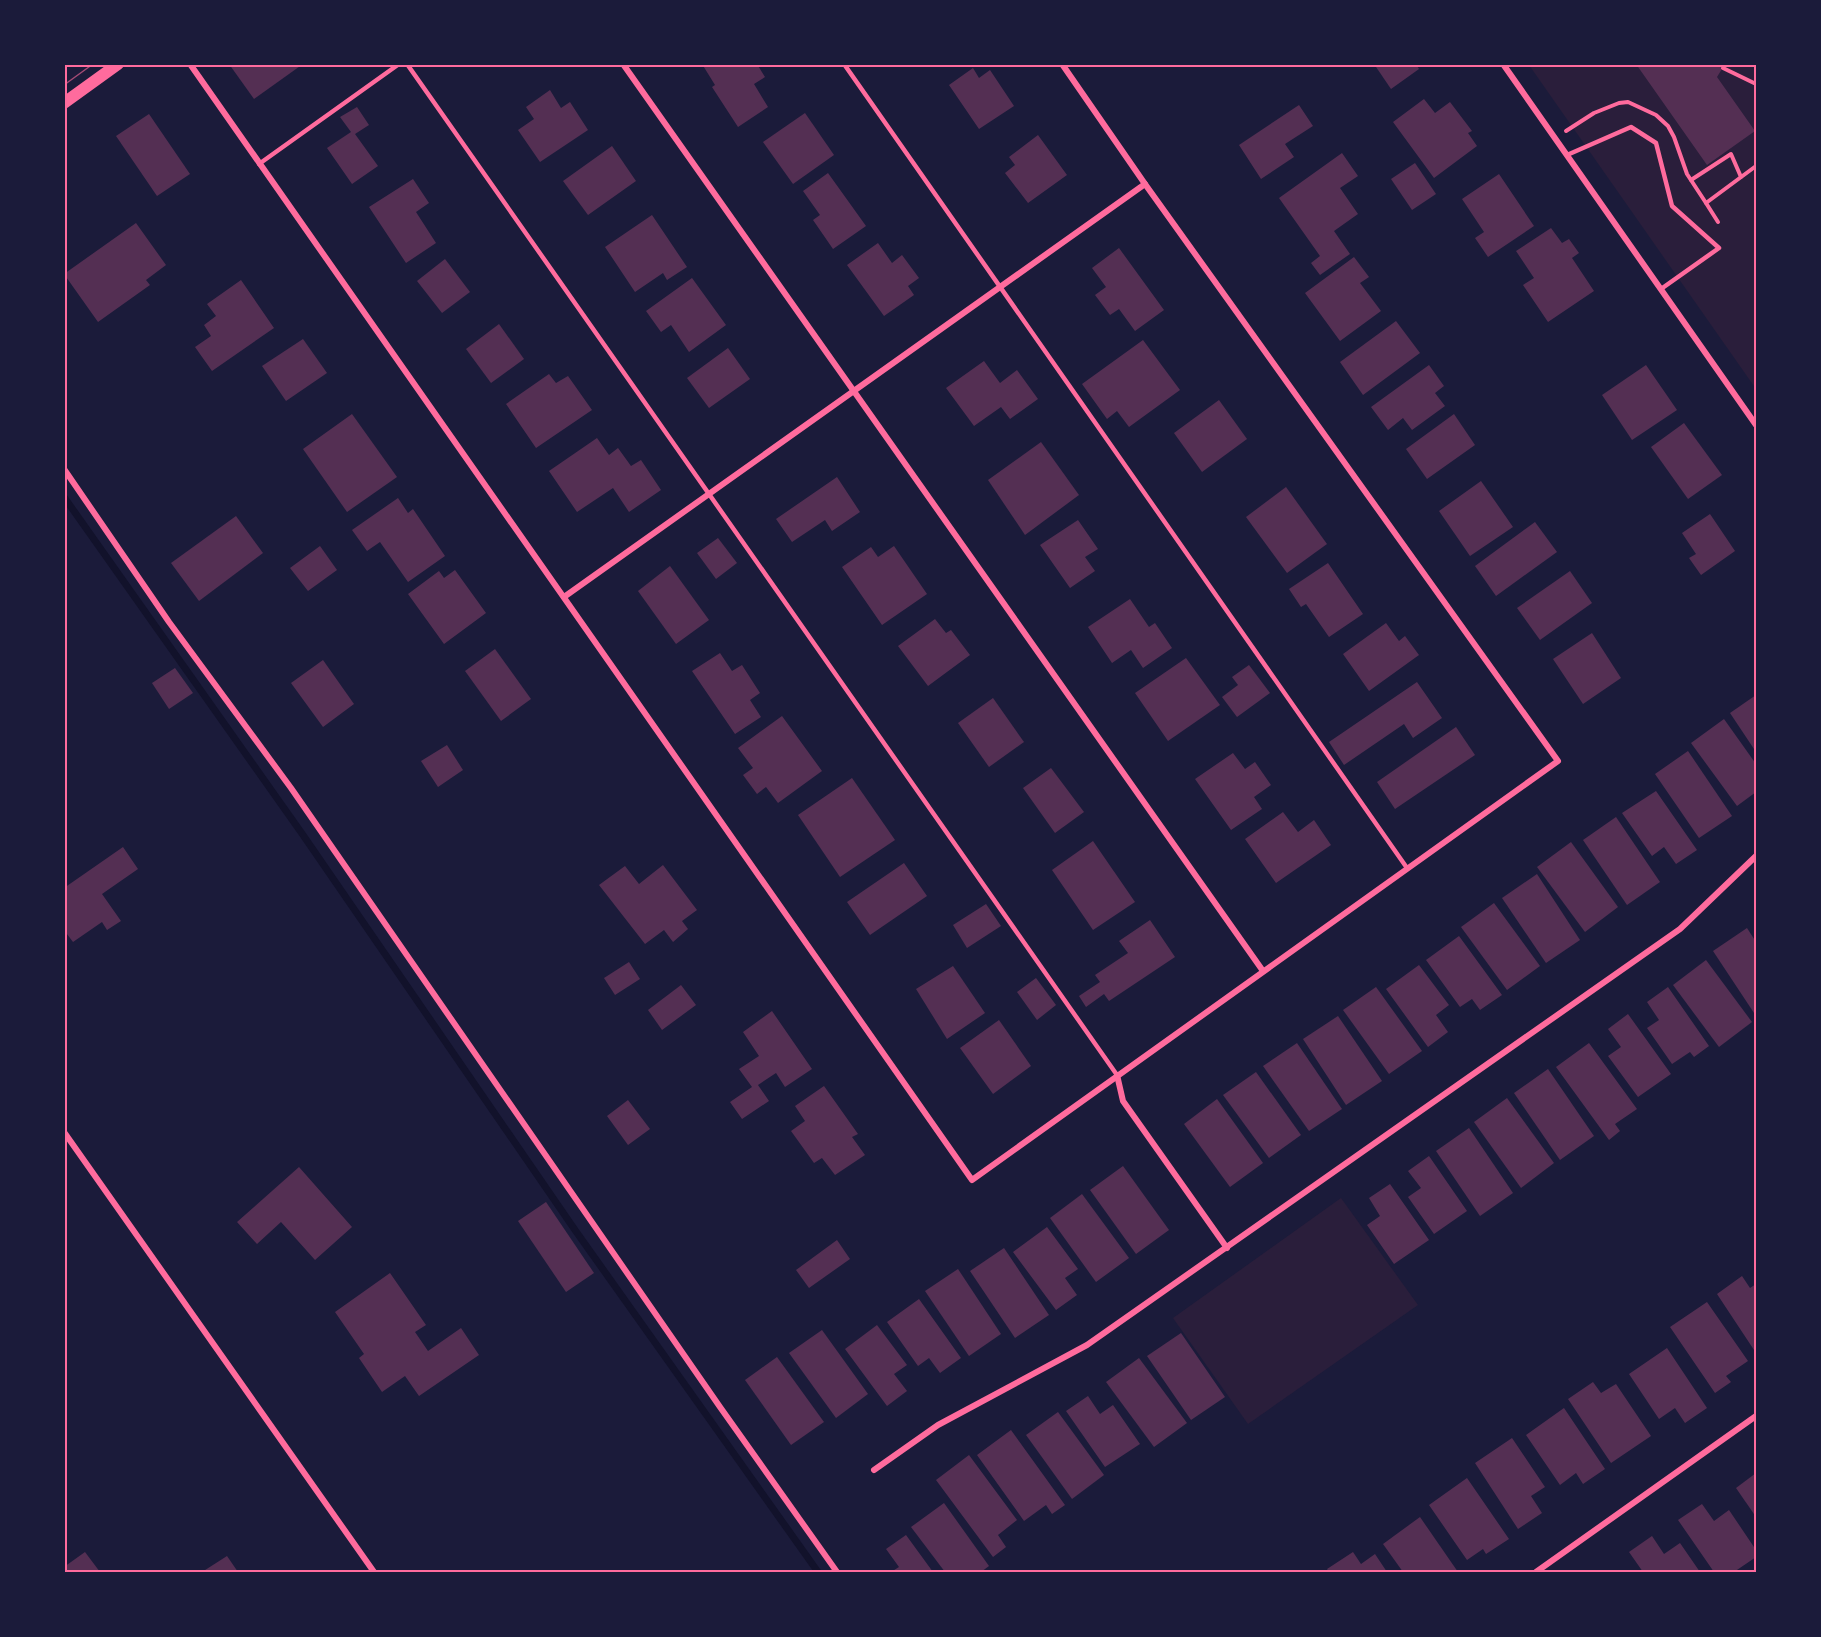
<svg xmlns="http://www.w3.org/2000/svg" width="1821" height="1637" font-family="Roboto,sans-serif">
<style>
.green{fill:#2a1e3b}
.lines{fill:none;stroke-linecap:round;stroke-linejoin:round}
.stream{stroke:#12122b;stroke-width:7}
.building{fill:#542f53}
.path{stroke:#ff6b9d;stroke-width:4}
.service{stroke:#ff6b9d;stroke-width:4.5}
.minor{stroke:#ff6b9d;stroke-width:6}
.secondary{stroke:#ff6b9d;stroke-width:12}
.tram{stroke:#a44b75;stroke-width:1.5}
.neatline{fill:none;stroke:#ff6b9d;stroke-width:2}
</style>
<rect width="100%" height="100%" fill="#1b1b3a"/>
<g class="green">
<polygon points="1529,65 1756,65 1756,389"/>
<polygon points="1341,1198 1418,1305 1248,1424 1173,1318"/>
</g>
<g class="lines">
<polyline class="stream" points="64,497 303,835 575,1230 818,1572"/>
</g>
<g class="building">
<polygon points="229,64 303,64 254,99"/>
<polygon points="702,64 757,64 765,77 754,84 768,107 738,127 712,87 715,85"/>
<polygon points="1374,64 1416,64 1419,69 1391,89"/>
<polygon points="1636,64 1725,64 1717,77 1755,131 1707,165"/>
<polygon points="973,68 979,78 990,70 1014,106 979,129 949,85"/>
<polygon points="550,90 561,108 570,102 588,130 540,162 518,130 534,119 526,107"/>
<polygon points="1424,99 1435,113 1450,102 1472,131 1468,133 1477,146 1434,178 1393,122"/>
<polygon points="1299,105 1313,126 1285,144 1294,157 1261,179 1239,145"/>
<polygon points="357,107 369,125 355,134 378,166 352,184 327,148 351,132 340,117"/>
<polygon points="805,113 834,155 793,184 763,142"/>
<polygon points="149,114 190,174 157,196 116,136"/>
<polygon points="1038,135 1067,175 1028,203 1005,173 1015,165 1009,157"/>
<polygon points="612,146 636,181 588,215 563,181"/>
<polygon points="1342,153 1358,176 1340,188 1358,214 1334,231 1350,254 1320,275 1311,263 1320,256 1279,198"/>
<polygon points="1415,163 1436,194 1412,210 1391,179"/>
<polygon points="828,173 866,226 833,249 813,220 820,215 803,191"/>
<polygon points="1499,174 1534,226 1488,257 1475,238 1484,232 1462,199"/>
<polygon points="413,179 429,203 416,212 436,243 406,263 369,207"/>
<polygon points="652,215 687,267 667,280 663,273 635,292 605,247"/>
<polygon points="136,223 166,265 146,280 150,285 98,322 64,274"/>
<polygon points="1551,228 1562,243 1569,239 1579,253 1572,258 1594,291 1548,322 1523,285 1534,278 1516,251"/>
<polygon points="878,243 892,263 902,255 919,278 908,286 914,295 884,316 847,265"/>
<polygon points="1119,248 1164,310 1135,331 1119,309 1110,315 1095,295 1106,287 1092,268"/>
<polygon points="1354,257 1369,277 1360,283 1381,311 1340,341 1305,293"/>
<polygon points="445,259 470,292 442,313 417,281"/>
<polygon points="692,278 726,325 689,352 671,325 661,332 646,311"/>
<polygon points="241,280 274,328 212,371 195,347 211,336 204,325 216,316 207,304"/>
<polygon points="1396,321 1420,353 1363,395 1340,362"/>
<polygon points="499,324 524,359 491,383 466,349"/>
<polygon points="303,339 327,373 286,401 262,366"/>
<polygon points="1143,340 1180,390 1129,427 1117,411 1107,419 1082,384"/>
<polygon points="728,348 750,379 709,408 687,378"/>
<polygon points="984,361 1000,383 1017,370 1038,399 1010,419 1001,407 974,426 946,388"/>
<polygon points="1429,365 1444,386 1435,393 1445,406 1412,430 1403,418 1388,430 1371,407"/>
<polygon points="1646,365 1677,410 1632,440 1602,395"/>
<polygon points="549,374 556,383 568,376 592,410 536,448 506,404"/>
<polygon points="1219,400 1247,439 1202,472 1174,433"/>
<polygon points="352,414 397,477 347,512 303,449"/>
<polygon points="1454,414 1475,445 1427,479 1406,449"/>
<polygon points="1684,423 1722,475 1688,499 1651,447"/>
<polygon points="597,438 609,455 618,448 631,466 641,460 661,490 629,512 613,488 577,512 549,471"/>
<polygon points="1041,442 1079,495 1025,535 988,480"/>
<polygon points="837,477 860,512 832,531 825,520 792,542 776,519"/>
<polygon points="1481,481 1513,527 1470,556 1439,511"/>
<polygon points="1286,487 1327,544 1287,573 1246,517"/>
<polygon points="398,498 408,513 413,509 445,556 408,582 380,542 367,551 352,530"/>
<polygon points="1710,514 1735,551 1701,575 1689,558 1696,554 1682,533"/>
<polygon points="236,516 263,553 199,601 171,563"/>
<polygon points="1078,520 1098,549 1085,557 1095,571 1070,588 1040,545"/>
<polygon points="1535,522 1557,552 1496,596 1475,566"/>
<polygon points="718,538 737,563 716,579 697,553"/>
<polygon points="320,546 337,570 308,591 290,568"/>
<polygon points="894,546 927,594 882,625 842,567 871,547 878,557"/>
<polygon points="1328,563 1363,614 1329,637 1306,604 1301,607 1289,589"/>
<polygon points="670,566 709,620 676,644 638,591"/>
<polygon points="455,570 486,613 444,644 408,594 439,571 444,578"/>
<polygon points="1570,571 1592,603 1540,640 1517,608"/>
<polygon points="1130,599 1149,627 1155,623 1172,648 1143,668 1131,650 1112,663 1088,627"/>
<polygon points="935,619 946,633 951,630 970,655 928,686 898,646"/>
<polygon points="1386,623 1399,641 1405,636 1419,655 1369,691 1343,654"/>
<polygon points="1592,633 1621,678 1583,704 1553,659"/>
<polygon points="495,649 531,699 501,721 465,671"/>
<polygon points="720,653 732,671 742,665 760,693 750,700 761,717 735,734 692,671"/>
<polygon points="1186,658 1220,705 1168,741 1135,693"/>
<polygon points="323,660 354,704 323,727 291,683"/>
<polygon points="1249,665 1270,693 1237,717 1222,697 1238,685 1232,677"/>
<polygon points="175,668 193,693 169,709 152,683"/>
<polygon points="1417,682 1442,718 1413,738 1404,724 1344,765 1329,742"/>
<polygon points="1756,695 1756,752 1730,713"/>
<polygon points="993,698 1024,742 989,767 958,723"/>
<polygon points="782,716 822,771 778,803 766,787 757,794 743,775 753,768 738,748"/>
<polygon points="1724,719 1756,764 1756,792 1737,806 1691,743"/>
<polygon points="1456,727 1475,755 1395,809 1377,782"/>
<polygon points="447,745 463,770 438,787 421,761"/>
<polygon points="1688,751 1732,816 1699,838 1655,774"/>
<polygon points="1233,753 1245,769 1255,762 1271,785 1254,797 1262,809 1231,830 1195,779"/>
<polygon points="1051,768 1084,812 1055,833 1023,788"/>
<polygon points="852,778 895,840 840,877 798,815"/>
<polygon points="1656,791 1697,850 1676,864 1664,847 1652,856 1622,813"/>
<polygon points="1283,812 1298,832 1314,820 1331,845 1276,883 1245,839"/>
<polygon points="1616,817 1660,882 1627,905 1583,840"/>
<polygon points="1093,841 1135,902 1093,930 1052,870"/>
<polygon points="1571,842 1618,907 1585,932 1537,867"/>
<polygon points="123,847 138,869 102,894 121,921 107,930 102,922 73,942 64,930 64,888"/>
<polygon points="904,863 927,896 870,935 847,902"/>
<polygon points="663,865 697,910 682,921 688,929 673,942 664,930 645,944 599,885 625,866 639,884"/>
<polygon points="1537,874 1580,940 1546,963 1502,898"/>
<polygon points="1494,903 1540,966 1507,990 1461,927"/>
<polygon points="986,904 1001,926 967,948 953,925"/>
<polygon points="1150,920 1175,957 1109,1001 1104,994 1086,1007 1079,996 1100,982 1095,975 1128,953 1119,941"/>
<polygon points="1747,928 1756,942 1756,1016 1713,951"/>
<polygon points="1459,936 1502,995 1480,1010 1472,999 1460,1007 1426,960"/>
<polygon points="1706,960 1752,1022 1719,1047 1673,985"/>
<polygon points="629,962 640,979 615,995 604,978"/>
<polygon points="1419,965 1449,1005 1436,1015 1448,1032 1428,1047 1386,989"/>
<polygon points="953,966 985,1013 947,1039 916,989"/>
<polygon points="1036,978 1056,1005 1037,1020 1017,992"/>
<polygon points="681,985 696,1005 662,1030 648,1010"/>
<polygon points="1376,987 1422,1051 1389,1074 1343,1010"/>
<polygon points="1668,987 1709,1046 1694,1057 1690,1052 1672,1064 1647,1028 1659,1020 1647,1002"/>
<polygon points="772,1011 812,1069 785,1087 776,1073 758,1085 769,1101 742,1119 730,1102 752,1087 739,1069 759,1056 743,1032"/>
<polygon points="1628,1014 1671,1074 1638,1097 1608,1056 1621,1047 1608,1029"/>
<polygon points="1338,1016 1382,1081 1346,1105 1303,1039"/>
<polygon points="999,1020 1031,1066 993,1094 960,1048"/>
<polygon points="1297,1043 1342,1109 1309,1131 1263,1066"/>
<polygon points="1589,1043 1637,1109 1615,1124 1620,1131 1609,1140 1556,1067"/>
<polygon points="1548,1069 1594,1136 1560,1160 1514,1093"/>
<polygon points="1256,1072 1301,1135 1269,1158 1223,1095"/>
<polygon points="824,1086 858,1134 852,1137 865,1155 835,1175 822,1158 814,1163 791,1131 805,1121 795,1106"/>
<polygon points="1507,1098 1554,1163 1521,1188 1474,1122"/>
<polygon points="1217,1099 1263,1163 1230,1187 1184,1124"/>
<polygon points="628,1100 650,1129 628,1145 607,1116"/>
<polygon points="1469,1128 1513,1193 1480,1216 1436,1151"/>
<polygon points="1429,1156 1467,1211 1434,1234 1408,1197 1421,1188 1408,1171"/>
<polygon points="1123,1166 1169,1230 1136,1254 1090,1190"/>
<polygon points="299,1167 352,1227 315,1260 281,1222 257,1244 237,1222"/>
<polygon points="1390,1184 1429,1240 1394,1264 1367,1225 1380,1216 1369,1198"/>
<polygon points="1082,1194 1129,1258 1096,1282 1050,1218"/>
<polygon points="546,1202 594,1273 566,1292 518,1221"/>
<polygon points="1047,1227 1078,1269 1065,1278 1077,1295 1056,1310 1013,1252"/>
<polygon points="837,1240 850,1259 809,1288 796,1270"/>
<polygon points="1004,1248 1049,1315 1015,1338 970,1271"/>
<polygon points="958,1269 1001,1334 969,1356 925,1291"/>
<polygon points="390,1273 426,1325 415,1332 428,1351 461,1328 479,1355 419,1396 405,1376 382,1392 359,1358 364,1354 335,1312"/>
<polygon points="1742,1276 1750,1288 1756,1284 1756,1353 1717,1294"/>
<polygon points="919,1299 961,1358 940,1373 929,1358 918,1366 887,1322"/>
<polygon points="1707,1302 1748,1361 1726,1376 1731,1382 1715,1393 1670,1327"/>
<polygon points="877,1325 907,1365 894,1374 907,1391 887,1406 845,1349"/>
<polygon points="822,1330 868,1394 836,1418 789,1353"/>
<polygon points="1181,1333 1225,1397 1191,1420 1147,1356"/>
<polygon points="1667,1348 1707,1408 1685,1423 1675,1408 1659,1419 1629,1374"/>
<polygon points="777,1357 824,1422 791,1445 745,1380"/>
<polygon points="1139,1358 1187,1423 1154,1447 1106,1382"/>
<polygon points="1593,1382 1601,1393 1616,1384 1651,1436 1611,1463 1568,1399"/>
<polygon points="1088,1396 1100,1414 1113,1405 1140,1444 1105,1467 1066,1411"/>
<polygon points="1564,1408 1605,1469 1583,1484 1576,1473 1560,1485 1526,1435"/>
<polygon points="1058,1412 1104,1475 1072,1499 1026,1435"/>
<polygon points="1011,1430 1065,1505 1052,1514 1046,1505 1024,1521 977,1455"/>
<polygon points="1512,1438 1545,1487 1531,1496 1542,1513 1518,1529 1475,1463"/>
<polygon points="969,1455 1017,1520 998,1535 1006,1547 993,1557 936,1480"/>
<polygon points="1756,1473 1756,1517 1736,1488"/>
<polygon points="1467,1478 1509,1539 1486,1554 1483,1549 1467,1560 1429,1505"/>
<polygon points="944,1503 989,1566 981,1572 945,1572 911,1527"/>
<polygon points="1702,1504 1714,1521 1729,1510 1756,1550 1756,1557 1734,1572 1714,1572 1678,1520"/>
<polygon points="1420,1517 1458,1572 1403,1572 1383,1544"/>
<polygon points="906,1535 933,1572 891,1572 899,1567 886,1549"/>
<polygon points="1652,1536 1664,1554 1680,1543 1700,1572 1643,1572 1629,1552"/>
<polygon points="85,1552 100,1572 64,1572 64,1567"/>
<polygon points="1353,1552 1361,1564 1375,1554 1387,1572 1329,1572 1327,1569"/>
<polygon points="227,1556 238,1572 202,1572"/>
</g>
<g class="lines">
<g class="path">
<polyline points="1723,68 1756,84"/>
<polyline points="1566,131 1594,113 1619,103 1628,102 1656,115 1668,126 1674,137 1687,174 1706,203"/>
<polyline points="1691,180 1731,154 1741,177"/>
<polyline points="1718,222 1706,203 1756,166"/>
</g>
<g class="service">
<polyline points="407,64 1117,1075"/>
<polyline points="844,64 1407,868"/>
<polyline points="1567,155 1631,127 1656,143 1672,206 1719,248 1661,289"/>
<polyline points="259,164 399,64"/>
</g>
<g class="minor">
<polyline points="190,64 972,1180 1558,761 1145,184 1062,64"/>
<polyline points="623,64 1263,971"/>
<polyline points="1503,64 1756,425"/>
<polyline points="64,469 169,622 291,788 720,1407 837,1572"/>
<polyline points="564,597 1145,184"/>
<polyline points="1117,1075 1123,1101 1227,1248"/>
<polyline points="64,1132 374,1572"/>
<polyline points="874,1470 938,1425 1087,1345 1680,929 1756,856"/>
<polyline points="1536,1572 1756,1416"/>
</g>
<polyline class="secondary" points="64,103 118,64"/>
<g class="tram">
<polyline points="64,67 68,64"/>
<polyline points="64,85 93,64"/>
</g>
</g>
<rect width="1821" height="1637" fill="none" stroke="#1b1b3a" stroke-width="132"/>
<rect x="66" y="66" width="1689" height="1505" class="neatline"/>
</svg>
